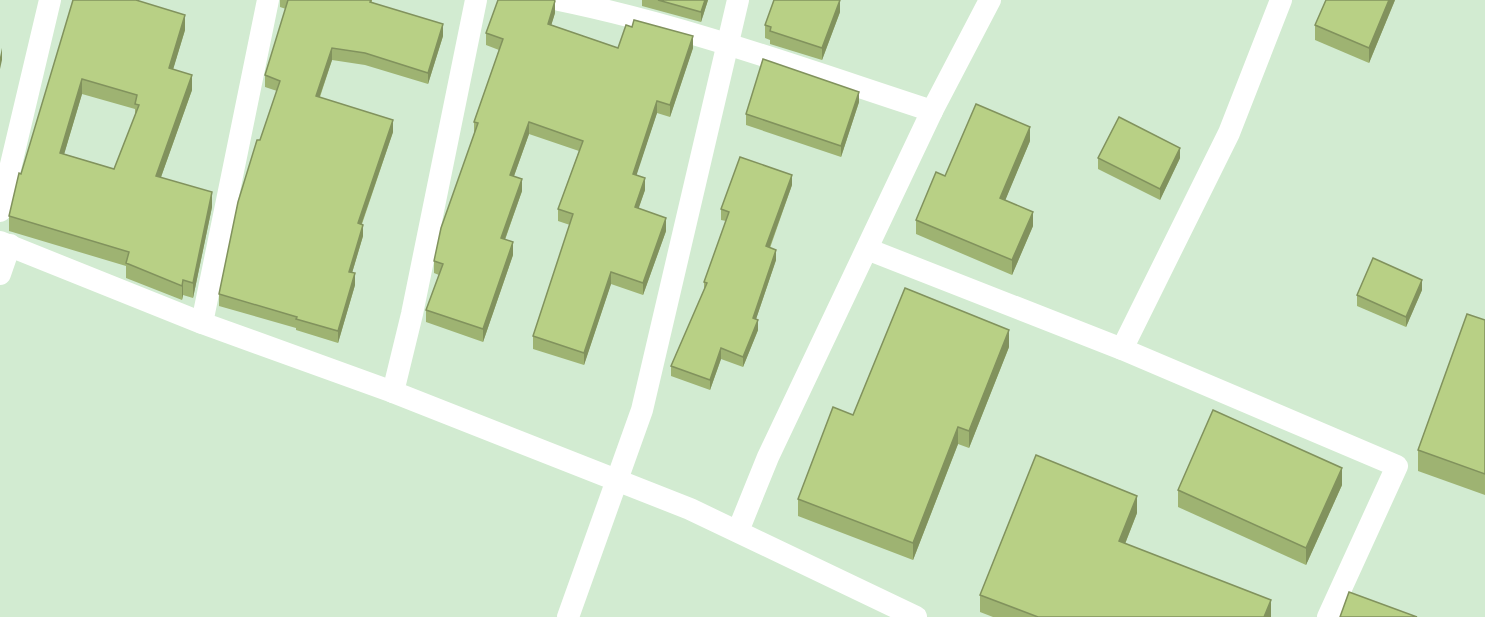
<svg xmlns="http://www.w3.org/2000/svg" width="1485" height="617" font-family="Overpass,sans-serif">
<style>
.lines{fill:none;stroke-linecap:round;stroke-linejoin:round}
.street{stroke:#fff;stroke-width:22}
.wall{fill:#9eb372;fill-rule:evenodd}
.shaded-wall{fill:#81925d}
.building{fill:#b8d085;stroke:#81925d;stroke-width:1.5;fill-rule:evenodd}
</style>
<rect width="100%" height="100%" fill="#d2ebd1"/>
<g class="lines">
<g class="street">
<path d="M559,0C686,26 809,71 932,111"/>
<polyline points="0,211 50,0"/>
<polyline points="0,242 202,323 393,392 690,509 916,617"/>
<polyline points="867,249 1122,349 1397,466 1328,617"/>
<polyline points="0,274 10,245"/>
<polyline points="202,323 268,0"/>
<polyline points="1122,349 1229,133 1281,0"/>
<polyline points="393,392 412,314 476,0"/>
<polyline points="738,531 768,457 932,111 990,0"/>
<polyline points="568,617 642,410 738,0"/>
</g>
</g>
<g class="wall">
<path d="M73,0L185,30L173,69L192,90L161,177L212,207L193,298L183,295L182,300L126,278V266L9,231V216ZM82,94L135,109V117L114,169L64,154Z"/>
<polygon points="280,0 372,0 372,2 443,36 428,84 365,65 332,60 320,97 393,132 362,224 363,236 352,273 355,285 338,343 296,330 296,328 219,306 219,294 260,140 277,91 265,87 265,75 286,9 280,7"/>
<polygon points="642,0 708,0 701,22 642,6"/>
<polygon points="1395,0 1369,63 1315,40 1315,25"/>
<polygon points="840,12 822,60 770,44 770,40 765,38 765,25"/>
<polygon points="555,13 551,25 618,48 693,48 670,117 657,113 636,175 645,190 638,209 666,231 643,295 611,284 584,365 533,349 533,336 570,225 558,221 558,209 579,151 529,134 514,176 522,191 505,240 513,255 483,342 426,322 426,310 439,275 434,273 434,261 474,134 474,122 499,50 486,45 486,33"/>
<polygon points="859,102 841,157 746,125 746,114"/>
<polygon points="1030,141 1005,200 1033,226 1012,275 916,234 916,220 945,176"/>
<polygon points="1098,158 1180,158 1160,200 1098,169"/>
<polygon points="792,185 770,248 776,260 756,319 758,330 743,367 721,359 710,390 671,376 671,366 704,290 704,282 726,221 721,220 721,209"/>
<polygon points="1422,290 1406,327 1357,306 1357,295"/>
<polygon points="1485,320 1485,495 1418,471 1418,450"/>
<polygon points="1009,347 969,448 958,444 913,560 798,516 798,499 853,415"/>
<polygon points="1342,485 1306,565 1178,507 1178,490"/>
<polygon points="1137,513 1125,544 1271,617 993,617 980,612 980,595"/>
</g>
<g class="shaded-wall">
<polygon points="705,0 708,0 701,22 701,12"/>
<polygon points="840,0 840,12 822,60 822,48"/>
<polygon points="1389,0 1395,0 1369,63 1369,48"/>
<polygon points="555,1 555,13 548,36 548,24"/>
<polygon points="185,15 185,30 169,83 169,68"/>
<polygon points="443,24 443,36 428,84 428,73"/>
<polygon points="693,36 693,48 670,117 670,105"/>
<polygon points="2,48 2,60 0,69 0,57"/>
<polygon points="332,48 332,60 316,107 316,96"/>
<polygon points="192,75 192,90 156,191 156,176"/>
<polygon points="82,79 82,94 60,168 60,153"/>
<polygon points="859,92 859,102 841,157 841,146"/>
<polygon points="657,101 657,113 633,186 633,174"/>
<polygon points="393,120 393,132 358,234 358,223"/>
<polygon points="529,122 529,134 510,187 510,175"/>
<polygon points="1030,127 1030,141 1000,213 1000,198"/>
<polygon points="1180,148 1180,158 1160,200 1160,189"/>
<polygon points="792,175 792,185 766,257 766,246"/>
<polygon points="645,178 645,190 635,219 635,207"/>
<polygon points="522,179 522,191 501,250 501,238"/>
<polygon points="212,192 212,207 193,298 193,283"/>
<polygon points="1033,212 1033,226 1012,275 1012,260"/>
<polygon points="666,218 666,231 643,295 643,283"/>
<polygon points="363,225 363,236 349,283 349,272"/>
<polygon points="513,242 513,255 483,342 483,329"/>
<polygon points="776,250 776,260 753,328 753,318"/>
<polygon points="611,272 611,284 584,365 584,353"/>
<polygon points="355,273 355,285 338,343 338,331"/>
<polygon points="183,280 183,295 182,300 182,286"/>
<polygon points="1422,280 1422,290 1406,327 1406,317"/>
<polygon points="758,320 758,330 743,367 743,357"/>
<polygon points="1009,330 1009,347 969,448 969,431"/>
<polygon points="721,348 721,359 710,390 710,380"/>
<polygon points="958,427 958,444 913,560 913,543"/>
<polygon points="1342,468 1342,485 1306,565 1306,548"/>
<polygon points="1137,496 1137,513 1119,559 1119,541"/>
<polygon points="1271,600 1271,617 1264,617"/>
</g>
<g class="building">
<path d="M73,0H136L185,15L169,68L192,75L156,176L212,192L193,283L183,280L182,286L126,263L129,252L9,216L19,173L21,174ZM82,79L137,95L135,104L139,105L114,169L60,153Z"/>
<polygon points="288,0 371,0 370,2 443,24 428,73 365,53 332,48 316,96 393,120 358,223 363,225 349,272 355,273 338,331 296,319 297,317 219,294 238,202 257,140 260,140 280,81 265,75"/>
<polygon points="498,0 554,0 555,1 548,24 618,48 626,25 632,27 634,20 693,36 670,105 657,101 633,174 645,178 635,207 666,218 643,283 611,272 584,353 533,336 573,214 558,209 583,141 529,122 510,175 522,179 501,238 513,242 483,329 426,310 443,264 434,261 441,228 478,123 474,122 503,39 486,33"/>
<polygon points="658,0 705,0 701,12"/>
<polygon points="774,0 840,0 822,48 770,31 771,27 765,25"/>
<polygon points="1326,0 1389,0 1369,48 1315,25"/>
<polygon points="763,59 859,92 841,146 746,114"/>
<polygon points="976,104 1030,127 1000,198 1033,212 1012,260 916,220 936,172 945,176"/>
<polygon points="1119,117 1180,148 1160,189 1098,158"/>
<polygon points="740,157 792,175 766,246 776,250 753,318 758,320 743,357 721,348 710,380 671,366 707,283 704,282 729,212 721,209"/>
<polygon points="1373,258 1422,280 1406,317 1357,295"/>
<polygon points="905,288 1009,330 969,431 958,427 913,543 798,499 833,407 853,415"/>
<polygon points="1467,314 1485,320 1485,474 1418,450"/>
<polygon points="1213,410 1342,468 1306,548 1178,490"/>
<polygon points="1036,455 1137,496 1119,541 1271,600 1264,617 1038,617 980,595"/>
<polygon points="1349,592 1417,617 1340,617"/>
</g>
</svg>
